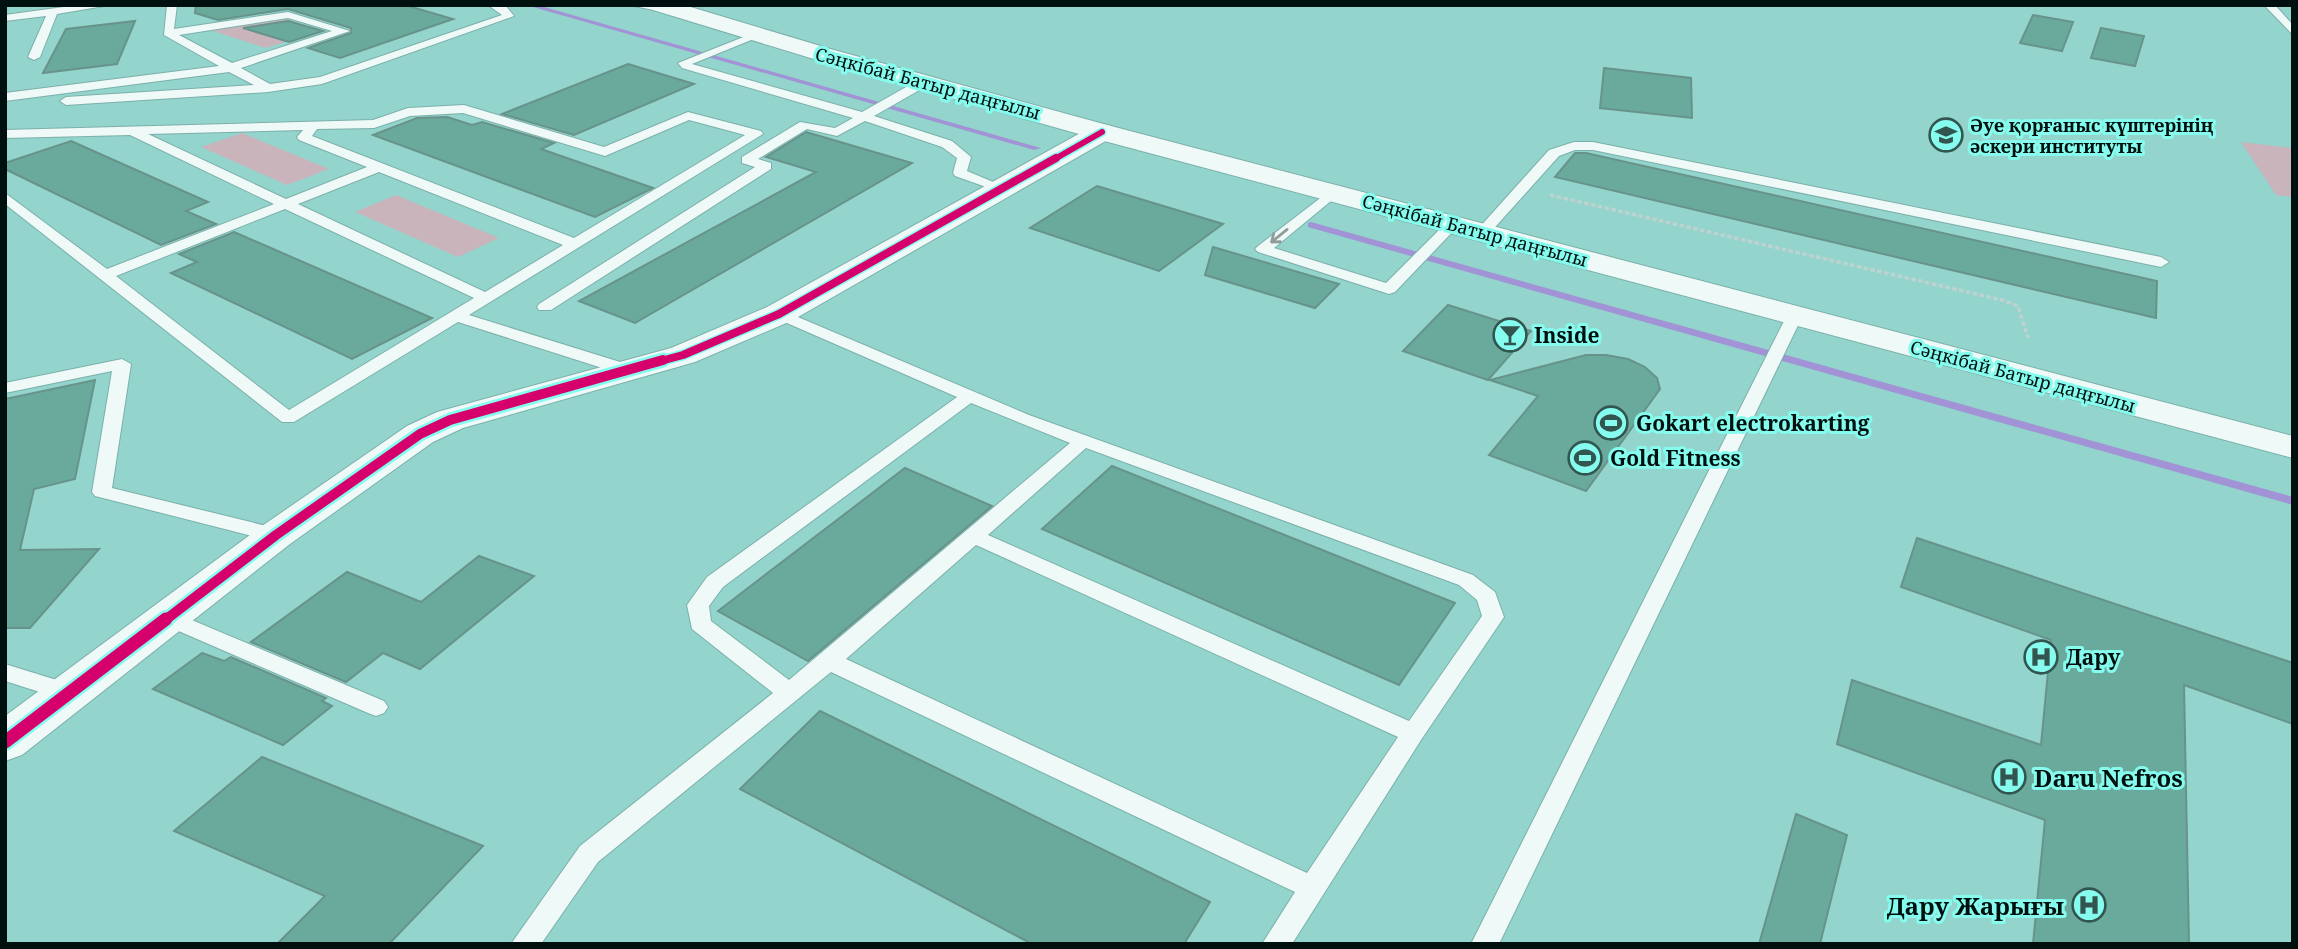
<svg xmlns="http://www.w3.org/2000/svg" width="2298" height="949" font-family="'Noto Serif',serif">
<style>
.green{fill:#c9b4bc}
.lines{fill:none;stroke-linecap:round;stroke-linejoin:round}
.stream{fill:#a193d5;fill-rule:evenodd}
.building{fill:#6aaa9c;stroke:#67938a;stroke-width:2}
.service-casing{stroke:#7bb0aa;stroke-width:2}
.minor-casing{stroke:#7bb0aa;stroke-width:2}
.secondary-casing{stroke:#7bb0aa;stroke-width:2}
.path{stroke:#bed3d0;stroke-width:3.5;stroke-dasharray:4.5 2.5;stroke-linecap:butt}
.service{fill:#eff9f7;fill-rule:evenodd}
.minor{fill:#eff9f7;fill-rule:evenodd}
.secondary{fill:#eff9f7;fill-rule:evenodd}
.cycleway-far3-casing{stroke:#86fcee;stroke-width:9}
.cycleway-far2-casing{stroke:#86fcee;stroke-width:11}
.cycleway-far1-casing{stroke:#86fcee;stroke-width:15}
.cycleway-casing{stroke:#86fcee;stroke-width:18}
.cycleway-far3{stroke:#d6006c;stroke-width:6}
.cycleway-far2{stroke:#d6006c;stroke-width:8}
.cycleway-far1{stroke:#d6006c;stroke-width:10}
.cycleway{stroke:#d6006c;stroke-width:13}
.oneway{stroke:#8f9c9a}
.labels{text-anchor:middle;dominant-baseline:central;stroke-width:6;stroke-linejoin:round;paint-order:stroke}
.far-street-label{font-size:18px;fill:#00100e;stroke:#86fcee}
.far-poi-label{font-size:18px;font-weight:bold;fill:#00100e;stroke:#86fcee;text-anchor:start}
.poi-label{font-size:21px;font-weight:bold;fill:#00100e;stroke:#86fcee;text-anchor:start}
.near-poi-label{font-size:24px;font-weight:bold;fill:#00100e;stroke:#86fcee;text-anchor:start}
</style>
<rect width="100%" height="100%" fill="#93d4cc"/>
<g class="green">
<polygon points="286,19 320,31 266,48 210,30"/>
<polygon points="242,133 329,169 287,185 201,147"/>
<polygon points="2241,142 2293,148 2293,197 2276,195"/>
<polygon points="396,195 499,238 458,257 355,212"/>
</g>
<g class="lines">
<g class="stream">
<polygon points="526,5 537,5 1041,148 1034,150"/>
<polygon points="1311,222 2293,497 2293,505 1308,227 1308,223"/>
</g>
</g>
<g class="building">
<polygon points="196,5 405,5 453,19 340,58 308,48 351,33 351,28 288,9 218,20 195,13"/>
<polygon points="2033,15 2073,22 2062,51 2020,43"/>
<polygon points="135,21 117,64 43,73 66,29"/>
<polygon points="288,21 323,31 289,42 243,28"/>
<polygon points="2101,28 2144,36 2135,66 2091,58"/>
<polygon points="628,64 694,84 574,135 502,114"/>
<polygon points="1604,68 1691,78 1692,118 1600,108"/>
<polygon points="447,117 472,125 482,122 554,143 541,149 653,188 595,217 373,135 417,118"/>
<polygon points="806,132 912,163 635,323 579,301 816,172 766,157"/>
<polygon points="71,141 208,202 186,211 216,224 161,245 5,169 5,163"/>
<polygon points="1575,153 1586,153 2157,281 2156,318 1555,177"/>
<polygon points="1097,186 1223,224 1159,271 1030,228"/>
<polygon points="234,232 432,318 352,359 171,273 197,262 179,254"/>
<polygon points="1213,247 1339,284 1315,308 1205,275"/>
<polygon points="1448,305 1531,331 1488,380 1403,351"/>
<polygon points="1586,355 1606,355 1628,359 1645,367 1657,378 1660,389 1586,491 1489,455 1538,396 1490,380"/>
<polygon points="95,380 75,479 34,489 20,550 99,549 30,628 5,628 5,399"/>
<polygon points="1112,466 1455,603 1399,685 1042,529"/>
<polygon points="905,468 992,506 808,661 718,611"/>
<polygon points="1917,538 2293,663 2293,724 2184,685 2189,944 2033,944 2045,820 1837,744 1852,680 2041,745 2051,640 1901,587"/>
<polygon points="479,556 534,576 420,669 383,653 346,682 251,642 347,572 421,602"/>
<polygon points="202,653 224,661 231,657 326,698 322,701 332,706 283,745 153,689"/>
<polygon points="820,711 1210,902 1184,944 1032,944 740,789"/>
<polygon points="262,757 483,846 389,944 277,944 325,896 174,831"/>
<polygon points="1796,814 1847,835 1820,944 1759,944"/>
</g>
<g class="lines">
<defs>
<g id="service">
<polygon points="78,5 110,5 57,14 40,57 34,60 28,57 46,16 5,21 5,15"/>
<path d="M167,5H177L174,29L288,12L350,31L241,68L270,84L320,77L502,15L488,5L506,6L514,16L322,84L268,92L66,105L60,101L66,97L254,85L229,72L5,101V93L219,66L164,35ZM288,18L332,31L232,63L179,35Z"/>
<polygon points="629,5 656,5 683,12 678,15"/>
<polygon points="2264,5 2275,5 2293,25 2293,35"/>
<polygon points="751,34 761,36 692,64 862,112 922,78 930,78 930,84 874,116 952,141 971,157 967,171 1010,189 1003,193 955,176 953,173 957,158 942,147 865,121 837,136 807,129 758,159 771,163 771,169 551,310 539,310 537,307 539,304 755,167 742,163 742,157 800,122 835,128 853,118 682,68 678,63"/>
<path d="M464,105L604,147L688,112L761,131L763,134L469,315L633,366L636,370L633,374H621L458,322L294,422H282L5,204V193L107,269L274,204L130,135L5,138V130L373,120L408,108ZM463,113L605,156L689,120L745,135L574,238L312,136L317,129L374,128L410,116ZM303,130L297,137L299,140L367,167L286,199L148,134ZM379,172L563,245L485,292L298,204ZM285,209L474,298L289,410L116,276Z"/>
<polygon points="1574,142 1593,142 2161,257 2169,262 2161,267 1593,150 1575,150 1559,156 1488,235 1478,235 1476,232 1478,229 1549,150"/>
<polygon points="1332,189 1337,190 1337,196 1274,248 1386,283 1448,221 1453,220 1460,224 1395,292 1389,294 1258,252 1255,249 1258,246"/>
<path d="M779,309L1029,415L1473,575L1495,592L1504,617L1421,740L1292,944H1262L1295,892L831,672L598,862L541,944H511L580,846L773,693L692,629L687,605L707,577L957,397L773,317L771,314L773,311ZM971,403L1070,443L789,680L711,621L709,606L723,587ZM1086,448L1459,585L1477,600L1482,616L1409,721L988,535ZM976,545L1398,737L1307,873L846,659Z"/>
<polygon points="1795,310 1803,315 1499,944 1471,944 1787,315"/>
<polygon points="122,359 131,364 112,488 283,530 286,535 283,540 276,542 95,496 92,492 112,371 5,393 5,383"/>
<polygon points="168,610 384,701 388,707 384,713 376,716 368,713 160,623 157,618 160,613"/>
<polygon points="5,664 76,686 80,692 76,698 68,701 5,681"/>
</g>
<polygon id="minor" points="1102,124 1111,126 1115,132 1111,138 791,321 695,362 463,428 433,442 290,544 22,755 5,761 5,716 262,526 407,426 437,412 671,348 767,307 1093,126"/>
<polygon id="secondary" points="651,5 684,5 834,50 1111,126 2293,436 2293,458 1093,138 817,60 653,10"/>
</defs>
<use href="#service" class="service-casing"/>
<use href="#minor" class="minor-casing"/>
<use href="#secondary" class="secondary-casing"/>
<polyline class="path" points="1550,195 2002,300 2018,306 2028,338"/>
<use href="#service" class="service"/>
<use href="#minor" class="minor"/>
<use href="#secondary" class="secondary"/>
<defs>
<polyline id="cycleway-far3" points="1053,160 1102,132"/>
<polyline id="cycleway-far2" points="657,362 683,355 779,314 1056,158"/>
<polyline id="cycleway-far1" points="164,621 276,535 420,434 450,420 663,360"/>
<polyline id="cycleway" points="5,742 166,619"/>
</defs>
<use href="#cycleway-far3" class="cycleway-far3-casing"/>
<use href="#cycleway-far2" class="cycleway-far2-casing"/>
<use href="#cycleway-far1" class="cycleway-far1-casing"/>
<use href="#cycleway" class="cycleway-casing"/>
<use href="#cycleway-far3" class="cycleway-far3"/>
<use href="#cycleway-far2" class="cycleway-far2"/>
<use href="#cycleway-far1" class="cycleway-far1"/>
<use href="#cycleway" class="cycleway"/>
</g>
<defs><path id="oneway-shaft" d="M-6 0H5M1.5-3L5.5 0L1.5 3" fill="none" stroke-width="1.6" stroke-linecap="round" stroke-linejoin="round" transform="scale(1.75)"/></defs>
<use class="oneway" href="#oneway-shaft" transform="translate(1279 236) rotate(141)"/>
<defs>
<symbol id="university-ring" viewBox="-11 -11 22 22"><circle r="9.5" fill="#86fcee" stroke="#335550" stroke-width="1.5"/><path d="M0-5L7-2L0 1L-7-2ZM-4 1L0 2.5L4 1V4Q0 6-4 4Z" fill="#335550"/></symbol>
<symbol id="bar-ring" viewBox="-11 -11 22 22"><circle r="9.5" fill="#86fcee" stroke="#335550" stroke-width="1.5"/><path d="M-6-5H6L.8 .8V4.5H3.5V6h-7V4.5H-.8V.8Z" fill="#335550"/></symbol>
<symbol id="stadium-ring" viewBox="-11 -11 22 22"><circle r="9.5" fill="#86fcee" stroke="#335550" stroke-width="1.5"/><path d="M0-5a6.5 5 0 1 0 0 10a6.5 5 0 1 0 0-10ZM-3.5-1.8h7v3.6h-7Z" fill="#335550"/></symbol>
<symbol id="hospital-ring" viewBox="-11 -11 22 22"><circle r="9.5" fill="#86fcee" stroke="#335550" stroke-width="1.5"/><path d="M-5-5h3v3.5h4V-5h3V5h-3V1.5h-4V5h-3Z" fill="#335550"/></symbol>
</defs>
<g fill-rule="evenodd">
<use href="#university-ring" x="1927" y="116" width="38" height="38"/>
<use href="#bar-ring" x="1491" y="316" width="38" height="38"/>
<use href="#stadium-ring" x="1592" y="404" width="38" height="38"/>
<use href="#stadium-ring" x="1566" y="439" width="38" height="38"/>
<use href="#hospital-ring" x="2022" y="638" width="38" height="38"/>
<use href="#hospital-ring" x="1990" y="758" width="38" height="38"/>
<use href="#hospital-ring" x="2070" y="886" width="38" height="38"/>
</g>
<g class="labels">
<g class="far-street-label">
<text transform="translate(928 83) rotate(15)">Сәңкібай Батыр даңғылы</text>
<text transform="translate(1475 230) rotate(15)">Сәңкібай Батыр даңғылы</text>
<text transform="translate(2023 376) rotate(15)">Сәңкібай Батыр даңғылы</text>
</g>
<g class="far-poi-label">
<text x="1970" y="125">Әуе қорғаныс күштерінің<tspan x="1970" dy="21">әскери институты</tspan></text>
</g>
<g class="poi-label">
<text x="1534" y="335">Inside</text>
<text x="1636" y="423">Gokart electrokarting</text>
<text x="1610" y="458">Gold Fitness</text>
<text x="2066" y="657">Дару</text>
</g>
<g class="near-poi-label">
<text x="2034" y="777">Daru Nefros</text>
<text x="2064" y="905" text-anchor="end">Дару Жарығы</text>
</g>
</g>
<rect width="2298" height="949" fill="none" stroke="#00100e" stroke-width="14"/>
</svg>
